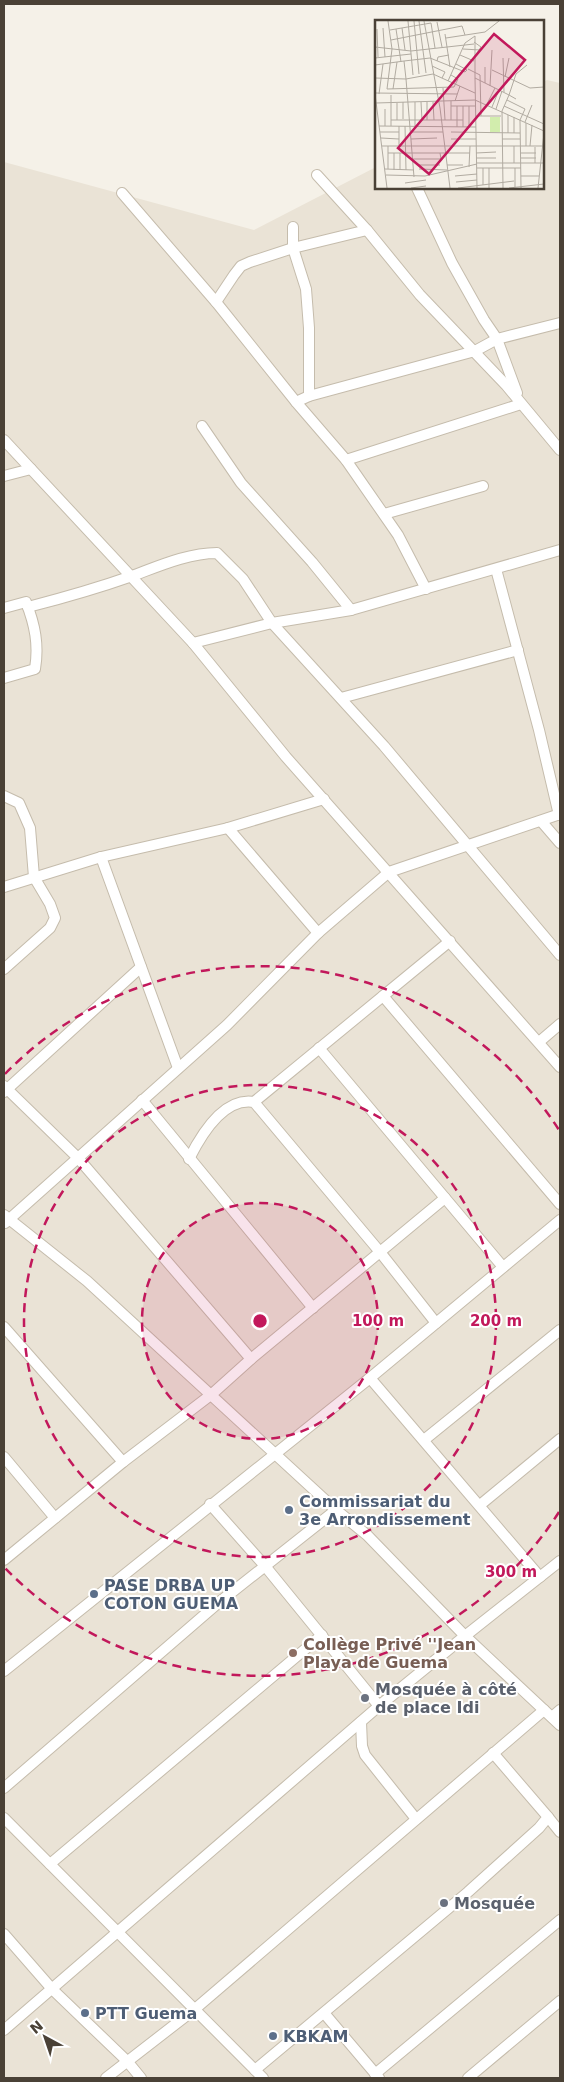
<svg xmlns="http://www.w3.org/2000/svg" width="564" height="2082" font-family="'DejaVu Sans',sans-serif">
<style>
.residential{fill:#eae3d6}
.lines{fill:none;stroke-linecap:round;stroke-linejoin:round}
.minor-casing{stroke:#c5bcac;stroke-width:12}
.minor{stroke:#fff;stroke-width:10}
.ring{fill:none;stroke:#c2185b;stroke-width:2.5;stroke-dasharray:9 6}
.service-dot{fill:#5c6f8a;stroke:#fff;stroke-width:2}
.education-dot{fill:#8d6e63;stroke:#fff;stroke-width:2}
.worship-dot{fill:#6b7280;stroke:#fff;stroke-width:2}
.labels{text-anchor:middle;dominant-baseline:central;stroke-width:4;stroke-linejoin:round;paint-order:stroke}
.service-label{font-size:16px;font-weight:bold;fill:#4e5e75;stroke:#fff;text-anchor:start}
.education-label{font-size:16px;font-weight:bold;fill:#785e54;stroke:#fff;text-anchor:start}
.worship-label{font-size:16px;font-weight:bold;fill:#5b616d;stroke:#fff;text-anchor:start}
.inset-road{fill:none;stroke:#b1aba1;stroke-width:1}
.view{fill:#c2185b;fill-opacity:0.15;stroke:#c2185b;stroke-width:2.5}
.inset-edge{fill:none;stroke:#4a4136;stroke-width:2.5}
.centre{fill:#c2185b;stroke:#fff;stroke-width:2.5}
.ring-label{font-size:15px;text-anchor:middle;font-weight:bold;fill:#c2185b;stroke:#fff;stroke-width:4;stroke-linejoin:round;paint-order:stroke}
</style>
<rect width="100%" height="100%" fill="#f5f1e8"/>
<polygon class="residential" points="547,80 560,83 560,2078 4,2078 4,162 254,230 376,167 376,188 543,188 543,82"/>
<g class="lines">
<defs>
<g id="minor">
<polyline points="317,175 367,230 420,295 506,385 560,450"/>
<polyline points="417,188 452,263 484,320 497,339 517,393"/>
<polyline points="122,193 216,302 296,402 346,460 398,535 426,589"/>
<polyline points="293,227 293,248 306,289 309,328 309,396"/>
<polyline points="216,302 234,275 241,266 250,262 293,248 367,230"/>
<polyline points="296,402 309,396 475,351 497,339 560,323"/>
<polyline points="202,426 241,483 312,562 351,610"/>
<polyline points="4,440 193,643"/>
<polyline points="346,460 521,404"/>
<polyline points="4,476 31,469"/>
<polyline points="384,514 483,486"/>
<polyline points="560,550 351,610 272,623 193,643 286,757 560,1067"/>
<polyline points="496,569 539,730 559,815"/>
<path d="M28,607C63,598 98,588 132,576C159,566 188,553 217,553L243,579L272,623L384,746L560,955"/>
<path d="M4,608L26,602C35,625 39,645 35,669L4,678"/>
<polyline points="341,698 518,650"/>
<polyline points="4,796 19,803 30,828 34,877 50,904 55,918 50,928 4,969"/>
<polyline points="541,821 560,843"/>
<polyline points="228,828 318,933"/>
<polyline points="101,857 178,1068"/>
<polyline points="4,887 101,857 228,828 324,799"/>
<polyline points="383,996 560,1204"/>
<polyline points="539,1042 560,1024"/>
<polyline points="319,1048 503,1267"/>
<polyline points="4,1086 78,1158 251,1359"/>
<polyline points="4,1092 141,967"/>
<polyline points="142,1100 313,1308"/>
<polyline points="254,1102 450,941"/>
<path d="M189,1159C201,1135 224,1097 254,1102L380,1252L436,1323"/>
<polyline points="4,1215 87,1281 336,1510 367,1535 465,1636 560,1725"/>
<polyline points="5,1223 227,1025 318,933 389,872 560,814"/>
<polyline points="4,1327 123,1462"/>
<polyline points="370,1378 540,1577"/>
<polyline points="424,1440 560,1330"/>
<polyline points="4,1457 55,1518"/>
<polyline points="210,1504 265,1566 379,1706"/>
<polyline points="480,1505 560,1439"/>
<polyline points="4,1560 123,1462 212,1394 251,1359 445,1198"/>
<polyline points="4,1671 370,1378 560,1220"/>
<polyline points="552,1717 560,1710"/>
<polyline points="361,1722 362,1746 365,1755 416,1819"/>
<polyline points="4,1788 217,1604 336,1510"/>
<polyline points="548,1817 560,1832"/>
<polyline points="4,1818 263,2078"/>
<polyline points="50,1864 322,1635"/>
<polyline points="4,1934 52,1989 127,2061 141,2078"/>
<polyline points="324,2013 379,2078"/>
<polyline points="4,2030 379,1706 465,1636 560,1561"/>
<polyline points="255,2070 468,1892 539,1828 548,1817 493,1753"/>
<polyline points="375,2074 560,1920"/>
<polyline points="106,2078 195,2009 544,1710"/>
<polyline points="468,2078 560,2001"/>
</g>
</defs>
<use href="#minor" class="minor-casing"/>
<use href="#minor" class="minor"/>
</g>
<circle cx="260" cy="1321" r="118" fill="#c2185b" fill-opacity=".12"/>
<g class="ring">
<circle cx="260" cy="1321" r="118"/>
<circle cx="260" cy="1321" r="236"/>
<path d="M559 1512A355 355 0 0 1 5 1568M5 1074A355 355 0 0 1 559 1130"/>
</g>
<g class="service-dot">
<circle cx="289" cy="1510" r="5"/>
<circle cx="94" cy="1594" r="5"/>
<circle cx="85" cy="2013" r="5"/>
<circle cx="273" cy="2036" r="5"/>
</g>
<circle class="education-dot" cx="293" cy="1653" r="5"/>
<g class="worship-dot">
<circle cx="365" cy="1698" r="5"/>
<circle cx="444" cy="1903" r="5"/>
</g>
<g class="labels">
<g class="service-label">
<text x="299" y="1501">Commissariat du<tspan x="299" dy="18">3e Arrondissement</tspan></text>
<text x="104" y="1585">PASE DRBA UP<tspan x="104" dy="18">COTON GUEMA</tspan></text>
<text x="95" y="2013">PTT Guema</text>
<text x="283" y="2036">KBKAM</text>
</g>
<g class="education-label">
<text x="303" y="1644">Collège Privé ''Jean<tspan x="303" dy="18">Playa de Guema</tspan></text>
</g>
<g class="worship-label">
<text x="375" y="1689">Mosquée à côté<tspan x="375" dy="18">de place Idi</tspan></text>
<text x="454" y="1903">Mosquée</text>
</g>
</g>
<g transform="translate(375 20)">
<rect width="169" height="169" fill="#f5f1e8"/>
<path d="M115,97H125V112H115Z" fill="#d2edad"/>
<path class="inset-road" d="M33,1L38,55M39,1L44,54M44,1L51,53M49,1L65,88L75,168M62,2L67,27M8,8L10,37M27,8L30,30M2,9L3,37M21,9L26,42M15,10L56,3L60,28M70,14L75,47M100,16V58M71,18L110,12L124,1M16,20L87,6L90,15M99,22L106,27L99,37M0,27L36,31L99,24M88,29L105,30M85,35L99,41M0,38L36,34M128,38L129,72M29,41L55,38L90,52L92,50L81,44M62,41L63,37L74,35M0,45L29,41L31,59L58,54L100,73M57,46L70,52L67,58M93,49L105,55L106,96M117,50L155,68L169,67M130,57L134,38M0,58L31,59L39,157M73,61L90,23L100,16M110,63V47M115,66L117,30M68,68L70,100M12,69L79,67L83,59L76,55M12,69L17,29L13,1M18,69L22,42M0,73L82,74M0,74L12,168M4,74L8,44M132,80L150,89L145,100M80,81L85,66M28,82V99M46,82L47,100M58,82L59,100M1,83L100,80L169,111M112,84L120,68M76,86H100M88,86V107M94,86V107M129,86L169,104M117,87L124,70M121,89L127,71M101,96H126M16,100H88M22,100V83M52,100V82M76,100V81M145,100L146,168M150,102L157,85M4,106L101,107M10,106V89M16,106V75M24,106V125M30,106L31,150M40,106V82M82,107V86M5,112H24M36,112H68M76,112L145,113M133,113V95M139,113V97M6,118L24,119M36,119L62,118M76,119H101M127,119H145M7,126H169M13,126V149M139,126V143M151,126V103M155,126L157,105M160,127V143M13,133H70M19,133V150M70,133H95M101,133L121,132M146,133H161M101,138H121M146,138H161M38,139H66L65,133M102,143H169M44,145H65M72,145H88M94,147L95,126M102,148H146M108,148V165M114,148V168M140,148V167M10,149L39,150M44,149L72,150M25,150V133M11,155L50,156L102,144M80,156L102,154M146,156H164M81,162L102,160M30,163L51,160M36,168L51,166M83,168L139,161M102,168L100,58L134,75L141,54L152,45M128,168L127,91L134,75L141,79M134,168L169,164M163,168L169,113"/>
<path class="view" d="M119,14L150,40L54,154L23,128Z"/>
<rect width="169" height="169" class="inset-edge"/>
</g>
<circle cx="260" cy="1321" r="8" class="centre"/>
<g class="ring-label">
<text x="378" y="1326">100 m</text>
<text x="496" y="1326">200 m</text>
<text x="511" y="1577">300 m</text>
</g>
<rect width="564" height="2082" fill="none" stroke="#4a4136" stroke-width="10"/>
<g transform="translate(45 2037) rotate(320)" stroke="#ffffff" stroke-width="4" paint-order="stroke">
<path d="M0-4L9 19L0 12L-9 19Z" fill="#4a4136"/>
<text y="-8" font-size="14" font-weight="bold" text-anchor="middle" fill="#4a4136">N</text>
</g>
</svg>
